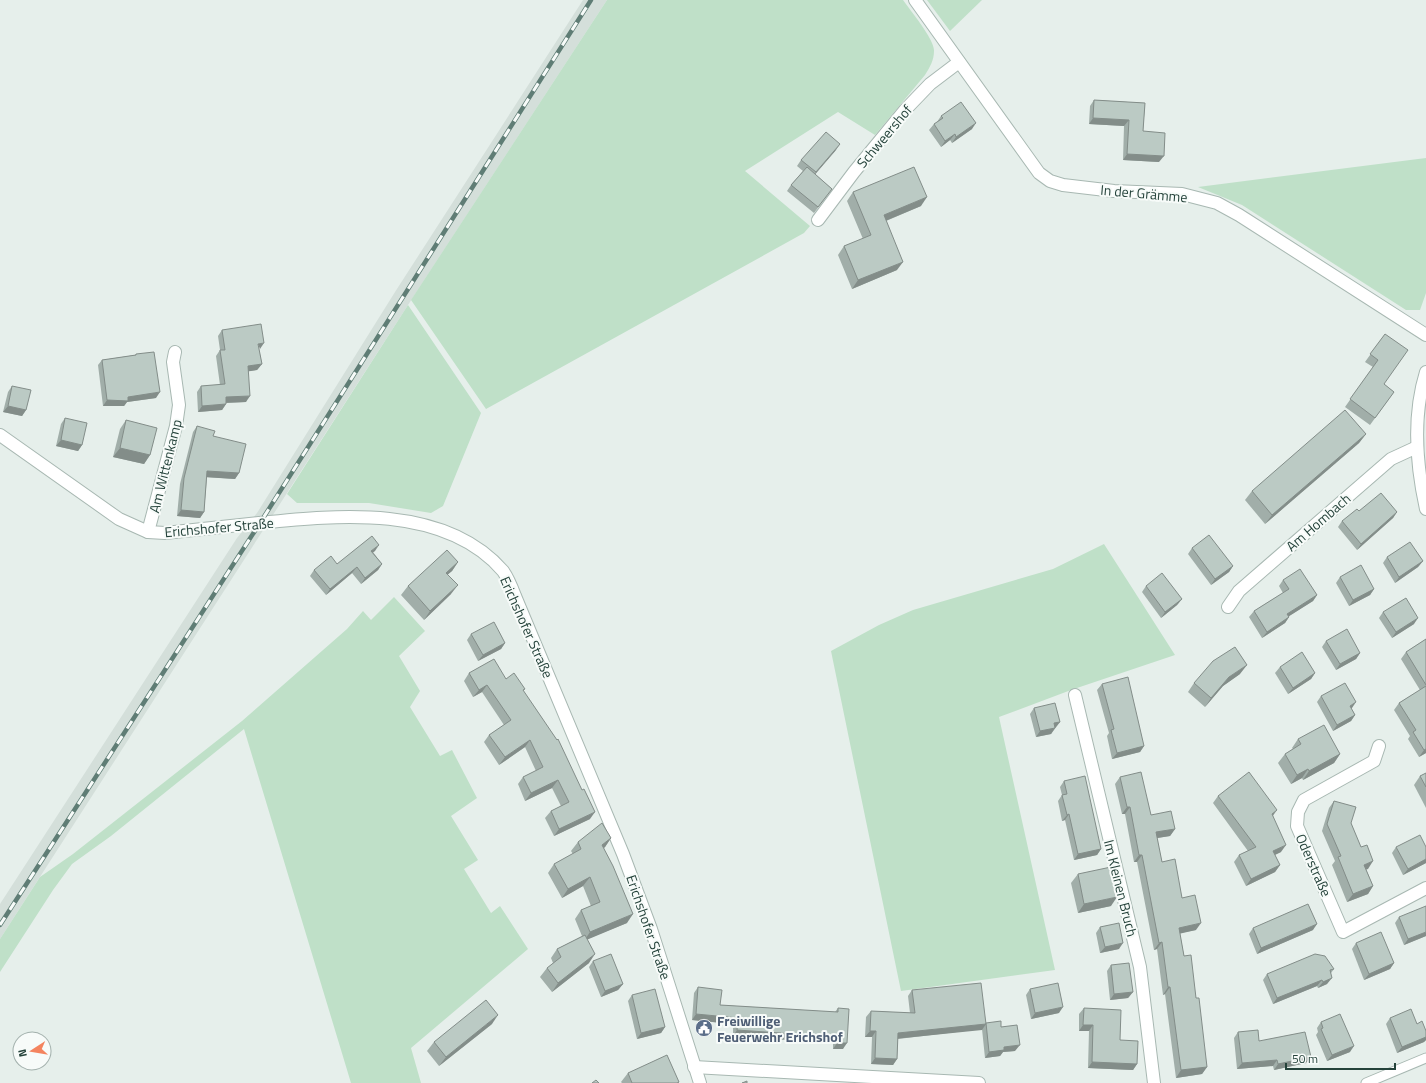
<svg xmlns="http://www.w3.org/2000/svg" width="1426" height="1083" font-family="'Titillium Web',sans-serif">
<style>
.built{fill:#d4dfda}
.green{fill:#bfe0c8}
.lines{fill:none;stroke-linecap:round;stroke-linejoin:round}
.service-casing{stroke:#a8b8b2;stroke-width:11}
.minor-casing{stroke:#a8b8b2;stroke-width:14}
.service{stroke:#fff;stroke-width:9}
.minor{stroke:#fff;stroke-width:12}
.rail-casing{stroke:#5f7d75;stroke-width:4.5}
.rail{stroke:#f7fbf9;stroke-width:3;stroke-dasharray:9;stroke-linecap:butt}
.wall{fill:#a1aea9}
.shaded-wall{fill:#838d89}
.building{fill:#bbcac4;stroke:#838d89}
.labels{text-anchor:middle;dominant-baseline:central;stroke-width:4;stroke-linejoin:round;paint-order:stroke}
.street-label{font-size:14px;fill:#24423a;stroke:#f7fbf9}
.service-label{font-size:14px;font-weight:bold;fill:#4e5e75;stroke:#f7fbf9;text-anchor:start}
</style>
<rect width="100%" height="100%" fill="#e6efeb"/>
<polygon class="built" points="583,0 607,0 408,305 0,939 0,904 237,538 257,513 395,292"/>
<g class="green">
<path d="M607,0H903C910,10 935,40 934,51C934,60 930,67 925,75L875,135L838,112L745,171L810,226L804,233L486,409L411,300Z"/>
<polygon points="927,0 982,0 950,31"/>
<polygon points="1426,158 1426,293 1420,310 1406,310 1242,205 1198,187"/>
<polygon points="408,305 481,413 443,506 431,513 369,503 297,503 287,494"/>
<polygon points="1104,544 1175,655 1071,690 999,717 1055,970 901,991 831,651 879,625 913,610 1053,569"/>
<polygon points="394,597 425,631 399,656 420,691 410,707 440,756 452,750 477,798 451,816 478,860 464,869 491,913 500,906 528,949 411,1048 421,1083 351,1083 244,729 111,836 72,864 53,890 0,972 0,939 40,877 73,854 242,721 347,629 363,611 371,620"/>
</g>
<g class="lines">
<defs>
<polyline id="service" points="1366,1083 1426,1058"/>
<g id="minor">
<polyline points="915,0 1039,173 1050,181 1063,185 1114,191 1182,194 1217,203 1239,215 1426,335"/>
<polyline points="818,220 854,172 905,110 930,84 959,62"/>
<path d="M1426,372C1412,417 1416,464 1426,509"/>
<path d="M0,435L119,519L148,532L165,533C196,530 228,526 259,523C338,515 445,504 503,571C508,578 512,588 515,596L623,854L651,929L700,1083"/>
<polyline points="148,532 176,426 179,405 173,362 175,352"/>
<polyline points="1228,607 1239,591 1391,459 1417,447"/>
<polyline points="1075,695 1140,967 1154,1083"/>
<polyline points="1379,746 1374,761 1304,800 1298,812 1297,826 1343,932 1426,888"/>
<polyline points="694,1067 979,1083"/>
</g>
</defs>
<use href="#service" class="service-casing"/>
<use href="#minor" class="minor-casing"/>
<use href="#service" class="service"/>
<use href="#minor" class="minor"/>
<defs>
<polyline id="rail" points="0,925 260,523 591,0"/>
</defs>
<use href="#rail" class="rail-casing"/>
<use href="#rail" class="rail"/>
</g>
<g class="wall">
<polygon points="1094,100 1145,103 1143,131 1159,162 1123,160 1124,126 1089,124 1090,106"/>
<polygon points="941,116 972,129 952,143 950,140 941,147 929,130 934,124 937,122"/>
<polygon points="836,150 815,174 832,189 814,213 787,191 791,185 803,171 797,166 801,160"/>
<polygon points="853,192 921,206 886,221 897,270 852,289 838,255 844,246 863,239 847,201"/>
<polygon points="222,330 259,349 262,364 257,370 248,371 246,402 226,403 226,404 222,410 198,412 197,392 201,386 220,385 216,356 220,350 218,336"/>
<polygon points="1385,334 1384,384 1394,392 1370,425 1345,407 1373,367 1365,362"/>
<polygon points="136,354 156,398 127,402 124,406 103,406 98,365 102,360 135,355"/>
<polygon points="12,386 26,410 22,416 3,412 8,392"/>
<polygon points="65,418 82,445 78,451 56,446 61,424"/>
<polygon points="126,420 150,455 144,464 113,457 120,429"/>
<polygon points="197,426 213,436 239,473 235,479 207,477 204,512 200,518 177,516 180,484 193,432"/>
<polygon points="1366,434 1359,443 1265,524 1245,500 1252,491"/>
<polygon points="1359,511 1397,512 1393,518 1357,550 1338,527 1342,521"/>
<polygon points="1192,548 1233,566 1229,572 1211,585 1188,554"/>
<polygon points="375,551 373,552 382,564 378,570 361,584 352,573 326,595 310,576 314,570 337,564"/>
<polygon points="1387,557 1423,561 1418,567 1395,583 1383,563"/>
<polygon points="458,562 452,571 448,574 451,594 424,620 401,595 408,586"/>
<polygon points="1340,577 1374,589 1370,595 1349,606 1336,583"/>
<polygon points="1283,580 1317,595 1313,601 1289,616 1289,617 1285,623 1262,638 1249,617 1254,611 1283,593 1279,586"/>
<polygon points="1146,586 1182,599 1177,605 1161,618 1142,592"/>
<polygon points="1383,612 1414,624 1392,638 1379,618"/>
<polygon points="471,634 505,643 501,649 478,661 467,640"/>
<polygon points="1426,639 1426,753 1419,757 1408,739 1410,736 1394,710 1399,703 1420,690 1401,659 1406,652"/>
<polygon points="1326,641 1360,653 1356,659 1336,670 1322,647"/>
<polygon points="1280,667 1315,673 1311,679 1288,694 1275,673"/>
<polygon points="469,673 506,679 525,689 523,691 590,819 554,836 545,818 551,811 561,806 552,788 525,801 518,784 523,777 536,771 525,747 499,765 484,742 489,735 504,725 482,692 473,697 464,681"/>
<polygon points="1240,674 1223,686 1205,707 1188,692 1194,683"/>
<polygon points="1102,684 1144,746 1140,752 1112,759 1107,736 1109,733 1097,690"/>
<polygon points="1321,696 1352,708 1351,708 1355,715 1351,721 1333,731 1317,702"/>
<polygon points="1034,708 1060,722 1051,734 1036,737 1030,714"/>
<polygon points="1298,739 1340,754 1334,763 1303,780 1302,778 1291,784 1278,763 1285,754 1293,749 1292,748"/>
<polygon points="1426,773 1426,808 1414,785 1420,776"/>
<polygon points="1120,777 1151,815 1175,829 1170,836 1157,838 1162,862 1182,898 1196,930 1180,933 1184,956 1196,998 1207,1067 1202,1074 1176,1078 1165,994 1163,995 1157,949 1154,950 1137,862 1134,862 1125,814 1122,814 1115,784"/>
<polygon points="1064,781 1101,849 1097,855 1074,860 1065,820 1062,821 1058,801 1062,795 1060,787"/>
<polygon points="1218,796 1273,816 1281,852 1275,855 1280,865 1275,872 1246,886 1234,862 1239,855 1248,851 1213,803"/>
<polygon points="1334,801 1351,823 1368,869 1366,869 1373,886 1368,894 1347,902 1332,865 1335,861 1322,831 1329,808"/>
<polygon points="611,838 605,847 604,848 627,923 587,939 589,963 552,992 540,977 547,968 553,963 551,958 557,949 582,936 575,919 581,910 591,906 583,886 562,898 548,873 554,864 573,854 571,851 578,842"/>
<polygon points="1396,847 1426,847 1426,863 1403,875 1392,853"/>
<polygon points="1078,874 1111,906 1078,913 1071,883"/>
<polygon points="1399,917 1426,936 1404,945 1395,923"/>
<polygon points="1100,927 1119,949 1100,953 1096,933"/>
<polygon points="1253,928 1313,930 1257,954 1249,934"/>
<polygon points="1356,943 1394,963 1390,969 1364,980 1352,949"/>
<polygon points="593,961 623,984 618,990 601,997 589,967"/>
<polygon points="1111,965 1133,992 1128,998 1110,1000 1107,971"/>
<polygon points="1334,969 1331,973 1327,984 1318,988 1317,986 1273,1004 1263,980 1267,974"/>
<polygon points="698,987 720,1005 835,1012 838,1008 843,1049 833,1049 833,1043 733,1036 733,1024 692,1020 694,993"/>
<polygon points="1030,989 1059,1013 1031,1019 1026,995"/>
<polygon points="912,990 986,1023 1001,1027 1015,1051 1003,1052 1000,1056 985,1058 982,1029 898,1039 897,1059 893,1065 871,1064 872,1037 865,1037 866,1017 871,1011 910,1013 908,996"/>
<polygon points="632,995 665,1027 661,1033 637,1039 628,1001"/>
<polygon points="1084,1008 1137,1064 1133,1070 1088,1068 1089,1031 1079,1031 1079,1014"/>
<polygon points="1390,1018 1417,1024 1426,1031 1426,1040 1424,1042 1397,1053 1386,1024"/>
<polygon points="1321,1022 1350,1052 1327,1061 1316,1035 1318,1032 1317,1028"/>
<polygon points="492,1024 439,1066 427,1051 434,1042"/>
<polygon points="1238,1032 1259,1041 1306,1063 1274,1070 1273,1066 1237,1069 1234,1038"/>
<polygon points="628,1073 679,1082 679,1083 622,1083 621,1082"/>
</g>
<g class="shaded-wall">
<polygon points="1093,118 1129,120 1124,126 1089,124"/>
<polygon points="976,123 972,129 952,143 956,137"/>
<polygon points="955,134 950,140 941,147 945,141"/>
<polygon points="840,144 836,150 812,178 816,172"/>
<polygon points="1127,154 1164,156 1159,162 1123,160"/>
<polygon points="927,197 921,206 878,224 884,215"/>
<polygon points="903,262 897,270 852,289 858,280"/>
<polygon points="264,343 260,349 258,344"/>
<polygon points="262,364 257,370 244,372 248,366"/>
<polygon points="160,392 156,398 127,402 124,406 103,406 107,400"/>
<polygon points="250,396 246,402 221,403 226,397"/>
<polygon points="226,404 222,410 198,412 202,406"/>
<polygon points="8,406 26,410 22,416 3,412"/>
<polygon points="1366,434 1359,443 1265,524 1272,515"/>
<polygon points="61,440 82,445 78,451 56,446"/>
<polygon points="120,448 150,455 144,464 113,457"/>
<polygon points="207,471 239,473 235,479 203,477"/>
<polygon points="181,510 204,512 200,518 177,516"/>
<polygon points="1397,512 1393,518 1357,550 1361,544"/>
<polygon points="379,545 375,551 367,557 371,551"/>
<polygon points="1423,561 1418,567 1395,583 1399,577"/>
<polygon points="458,562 452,571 440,581 446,573"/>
<polygon points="382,564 378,570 361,584 365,578"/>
<polygon points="1233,566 1229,572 1211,585 1215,579"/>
<polygon points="357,567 352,573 326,595 330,589"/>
<polygon points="458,585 451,594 424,620 430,611"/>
<polygon points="1374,589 1370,595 1349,606 1353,600"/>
<polygon points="1317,595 1313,601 1283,620 1287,614"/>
<polygon points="1182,599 1177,605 1161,618 1165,612"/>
<polygon points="1289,617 1285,623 1262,638 1267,632"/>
<polygon points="1418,618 1414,624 1392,638 1396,632"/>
<polygon points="505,643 501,649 478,661 483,655"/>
<polygon points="1360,653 1356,659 1336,670 1340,664"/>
<polygon points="1247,665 1240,674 1223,686 1205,707 1211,698 1229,677"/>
<polygon points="1315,673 1311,679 1288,694 1293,688"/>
<polygon points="487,685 482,692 473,697 479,690"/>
<polygon points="1356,702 1352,708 1345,712 1350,706"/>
<polygon points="1355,715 1351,721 1333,731 1337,725"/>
<polygon points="1060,722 1055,728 1054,723"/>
<polygon points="1055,728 1051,734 1036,737 1040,731"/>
<polygon points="530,740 525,747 499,765 505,757"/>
<polygon points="1144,746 1140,752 1112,759 1117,753"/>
<polygon points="1426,749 1426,753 1419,757 1424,750"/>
<polygon points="1340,754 1334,763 1303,780 1309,771"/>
<polygon points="1308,769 1302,778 1291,784 1297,775"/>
<polygon points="558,780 552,788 525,801 531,793"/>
<polygon points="1127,807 1130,807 1125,814 1122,814"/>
<polygon points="1277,810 1272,817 1272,814"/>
<polygon points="595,812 590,819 554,836 559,829"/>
<polygon points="1069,814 1065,820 1062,821 1067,815"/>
<polygon points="1175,829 1170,836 1151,839 1156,832"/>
<polygon points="611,838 605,847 596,854 602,845"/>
<polygon points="1286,845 1281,852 1268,858 1273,851"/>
<polygon points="1101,849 1097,855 1074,860 1078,854"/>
<polygon points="1139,855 1142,855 1137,862 1134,862"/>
<polygon points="1426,859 1426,863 1403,875 1408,869"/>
<polygon points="1373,861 1368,869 1359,872 1364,865"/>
<polygon points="1280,865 1275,872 1246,886 1251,879"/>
<polygon points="590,877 583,886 562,898 568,889"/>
<polygon points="1373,886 1368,894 1347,902 1353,894"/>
<polygon points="1117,897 1111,906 1078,913 1084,904"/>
<polygon points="633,914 627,923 584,941 590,932"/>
<polygon points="1201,923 1196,930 1174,935 1179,928"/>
<polygon points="1317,924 1313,930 1257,954 1261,948"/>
<polygon points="1426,932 1426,936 1404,945 1408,939"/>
<polygon points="1162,942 1157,949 1154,950 1159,943"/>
<polygon points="1123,943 1119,949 1100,953 1105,947"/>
<polygon points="595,954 589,963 552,992 558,983"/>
<polygon points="1394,963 1390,969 1364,980 1369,974"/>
<polygon points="1332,978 1327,984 1318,988 1323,982"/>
<polygon points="1322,980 1317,986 1273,1004 1277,998"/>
<polygon points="623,984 618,990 601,997 605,991"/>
<polygon points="1168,987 1170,987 1165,994 1163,995"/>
<polygon points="1133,992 1128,998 1110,1000 1114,994"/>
<polygon points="1063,1007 1059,1013 1031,1019 1035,1013"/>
<polygon points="696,1014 738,1018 733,1024 692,1020"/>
<polygon points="498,1015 492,1024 439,1066 446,1057"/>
<polygon points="986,1024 982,1030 894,1039 898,1033"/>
<polygon points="1083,1025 1093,1025 1089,1031 1079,1031"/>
<polygon points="665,1027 661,1033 637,1039 641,1033"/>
<polygon points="737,1030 837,1037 833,1043 733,1036"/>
<polygon points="870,1031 876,1031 872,1037 865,1037"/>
<polygon points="1426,1037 1426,1040 1424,1042 1397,1053 1402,1047"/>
<polygon points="837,1043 847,1043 843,1049 833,1049"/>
<polygon points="1020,1045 1015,1051 1003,1052 1000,1056 985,1058 989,1052 1004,1047"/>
<polygon points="1354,1046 1350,1052 1327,1061 1332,1055"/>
<polygon points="1311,1057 1306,1063 1274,1070 1278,1064"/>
<polygon points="875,1058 897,1059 893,1065 871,1064"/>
<polygon points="1277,1060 1273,1066 1237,1069 1242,1063"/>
<polygon points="1092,1062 1137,1064 1133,1070 1088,1068"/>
<polygon points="1207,1067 1202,1074 1176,1078 1181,1070"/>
</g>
<g class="building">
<polygon points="1094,100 1145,103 1143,131 1165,133 1164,156 1127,154 1129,120 1093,118"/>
<polygon points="961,102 976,123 956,137 955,134 945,141 934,124 943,118 941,116"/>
<polygon points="826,132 840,144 816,172 801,160"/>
<polygon points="807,167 832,189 818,207 791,185"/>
<polygon points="914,167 927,197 884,215 903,262 858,280 844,246 871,235 853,192"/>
<polygon points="261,324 264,343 258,344 262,364 248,366 250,396 226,397 226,404 202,406 201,386 225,384 220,350 225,350 222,330"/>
<polygon points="1385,334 1408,350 1384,384 1394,392 1375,418 1350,399 1378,360 1370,354"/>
<polygon points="154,352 160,392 128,397 128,401 107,400 102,360 136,355 136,354"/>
<polygon points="12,386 31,390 26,410 8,406"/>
<polygon points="1345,410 1366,434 1272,515 1252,491"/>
<polygon points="65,418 87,423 82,445 61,440"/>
<polygon points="126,420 157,428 150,455 120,448"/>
<polygon points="197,426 215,431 213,436 246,444 239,473 207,471 204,512 181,510 184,478"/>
<polygon points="1381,493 1397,512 1361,544 1342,521 1357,509 1359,511"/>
<polygon points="1209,535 1233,566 1215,579 1192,548"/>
<polygon points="372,536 379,545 371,551 382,564 365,578 357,567 330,589 314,570 331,556 337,564"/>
<polygon points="1410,542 1423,561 1399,577 1387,557"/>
<polygon points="447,550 458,562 446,573 458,585 430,611 408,586"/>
<polygon points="1361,565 1374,589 1353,600 1340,577"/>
<polygon points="1300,569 1317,595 1287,614 1289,617 1267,632 1254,611 1289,589 1283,580"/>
<polygon points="1162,573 1182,599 1165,612 1146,586"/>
<polygon points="1406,598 1418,618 1396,632 1383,612"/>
<polygon points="494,622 505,643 483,655 471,634"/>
<polygon points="1347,629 1360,653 1340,664 1326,641"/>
<polygon points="1426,639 1426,685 1406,652"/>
<polygon points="1235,647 1247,665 1229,677 1211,698 1194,683 1213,661"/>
<polygon points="1302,652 1315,673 1293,688 1280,667"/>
<polygon points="494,659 506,679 514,673 525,689 523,690 557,740 558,739 582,790 584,789 595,812 559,829 551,811 569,802 558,780 531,793 523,777 543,767 530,740 505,757 489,735 511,720 487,685 479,690 469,673"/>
<polygon points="1128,677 1144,746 1117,753 1111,730 1114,729 1102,684"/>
<polygon points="1345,683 1356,702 1350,706 1355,715 1337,725 1321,696"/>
<polygon points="1426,686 1426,749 1424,750 1413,732 1416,730 1399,703"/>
<polygon points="1055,703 1060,722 1054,723 1055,728 1040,731 1034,708"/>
<polygon points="1324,725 1340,754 1309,771 1308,769 1297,775 1285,754 1301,744 1298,739"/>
<polygon points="1141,772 1151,815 1171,811 1175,829 1156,832 1162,862 1175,859 1182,898 1195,895 1201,923 1179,928 1184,956 1191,955 1196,998 1199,998 1207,1067 1181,1070 1170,987 1168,987 1162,942 1159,943 1142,855 1139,855 1130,807 1127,807 1120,777"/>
<polygon points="1249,772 1277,810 1272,814 1286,845 1273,851 1280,865 1251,879 1239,855 1256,847 1218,796"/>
<polygon points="1426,773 1426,787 1420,776"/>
<polygon points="1085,776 1101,849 1078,854 1069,814 1067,815 1062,795 1067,794 1064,781"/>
<polygon points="1334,801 1356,807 1351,823 1361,847 1367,845 1373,861 1364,865 1373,886 1353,894 1338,857 1341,856 1327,824"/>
<polygon points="602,823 611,838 602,845 613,866 633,914 590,932 581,910 600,902 590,877 568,889 554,864 581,849 578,842"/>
<polygon points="1420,835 1426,847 1426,859 1408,869 1396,847"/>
<polygon points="1111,867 1117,897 1084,904 1078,874"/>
<polygon points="1308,904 1317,924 1261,948 1253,928"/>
<polygon points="1426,906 1426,932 1408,939 1399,917"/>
<polygon points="1119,923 1123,943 1105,947 1100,927"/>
<polygon points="1381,932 1394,963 1369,974 1356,943"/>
<polygon points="585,935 595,954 558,983 547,968 561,957 557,949"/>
<polygon points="611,954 623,984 605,991 593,961"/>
<polygon points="1315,954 1325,956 1334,969 1330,970 1332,978 1323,982 1322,980 1277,998 1267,974"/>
<polygon points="1129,963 1133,992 1114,994 1111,965"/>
<polygon points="981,983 986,1024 898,1033 897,1059 875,1058 876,1031 870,1031 871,1011 915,1013 912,990"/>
<polygon points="1058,983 1063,1007 1035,1013 1030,989"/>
<polygon points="698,987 722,990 720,1005 838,1012 838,1008 849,1009 847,1043 837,1043 837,1037 737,1030 738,1018 696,1014"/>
<polygon points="655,989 665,1027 641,1033 632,995"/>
<polygon points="486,1000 498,1015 446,1057 434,1042"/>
<polygon points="1084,1008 1121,1010 1120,1040 1138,1041 1137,1064 1092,1062 1093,1025 1083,1025"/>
<polygon points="1411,1009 1417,1024 1422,1021 1426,1031 1426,1037 1402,1047 1390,1018"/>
<polygon points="1340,1014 1354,1046 1332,1055 1321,1029 1323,1028 1321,1022"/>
<polygon points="1001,1021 1001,1027 1017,1025 1020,1045 1004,1047 1004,1050 989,1052 986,1023"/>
<polygon points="1258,1030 1259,1041 1305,1032 1311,1057 1278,1064 1277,1060 1242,1063 1238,1032"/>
<polygon points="667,1055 679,1082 677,1083 632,1083 628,1073"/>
<polygon points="596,1080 599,1083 592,1083"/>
<polygon points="747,1081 747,1083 742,1083"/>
</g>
<defs>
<symbol id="civic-disc" viewBox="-11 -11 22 22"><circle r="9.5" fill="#5c6f8a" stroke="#f7fbf9"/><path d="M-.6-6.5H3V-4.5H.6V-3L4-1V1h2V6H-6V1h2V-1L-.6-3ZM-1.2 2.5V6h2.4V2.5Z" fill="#fff"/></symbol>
</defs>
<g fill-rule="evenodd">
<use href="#civic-disc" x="694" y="1018" width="20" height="20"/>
</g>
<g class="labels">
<g class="street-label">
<text transform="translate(884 136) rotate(-50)">Schweershof</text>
<text transform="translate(1144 193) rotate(5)">In der Grämme</text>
<text transform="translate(165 466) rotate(-76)">Am Wittenkamp</text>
<text transform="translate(1318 522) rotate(-41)">Am Hombach</text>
<text transform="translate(219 527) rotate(-5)">Erichshofer Straße</text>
<text transform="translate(527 627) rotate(66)">Erichshofer Straße</text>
<text transform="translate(1314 865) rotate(66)">Oderstraße</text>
<text transform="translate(1121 888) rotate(76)">Im Kleinen Bruch</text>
<text transform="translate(649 927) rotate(71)">Erichshofer Straße</text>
</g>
<g class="service-label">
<text x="717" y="1020">Freiwillige<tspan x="717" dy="16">Feuerwehr Erichshof</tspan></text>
</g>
</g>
<g transform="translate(32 1051) rotate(258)"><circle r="19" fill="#f7fbf9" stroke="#a3b1ad"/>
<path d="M0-3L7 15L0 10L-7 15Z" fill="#f4845f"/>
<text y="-6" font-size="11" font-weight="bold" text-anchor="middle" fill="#24423a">N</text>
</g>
<path d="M1286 1063v6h109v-6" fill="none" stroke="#24423a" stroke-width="2"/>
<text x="1292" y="1063" font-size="12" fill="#24423a" stroke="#f7fbf9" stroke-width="3" paint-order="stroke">50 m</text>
</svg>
